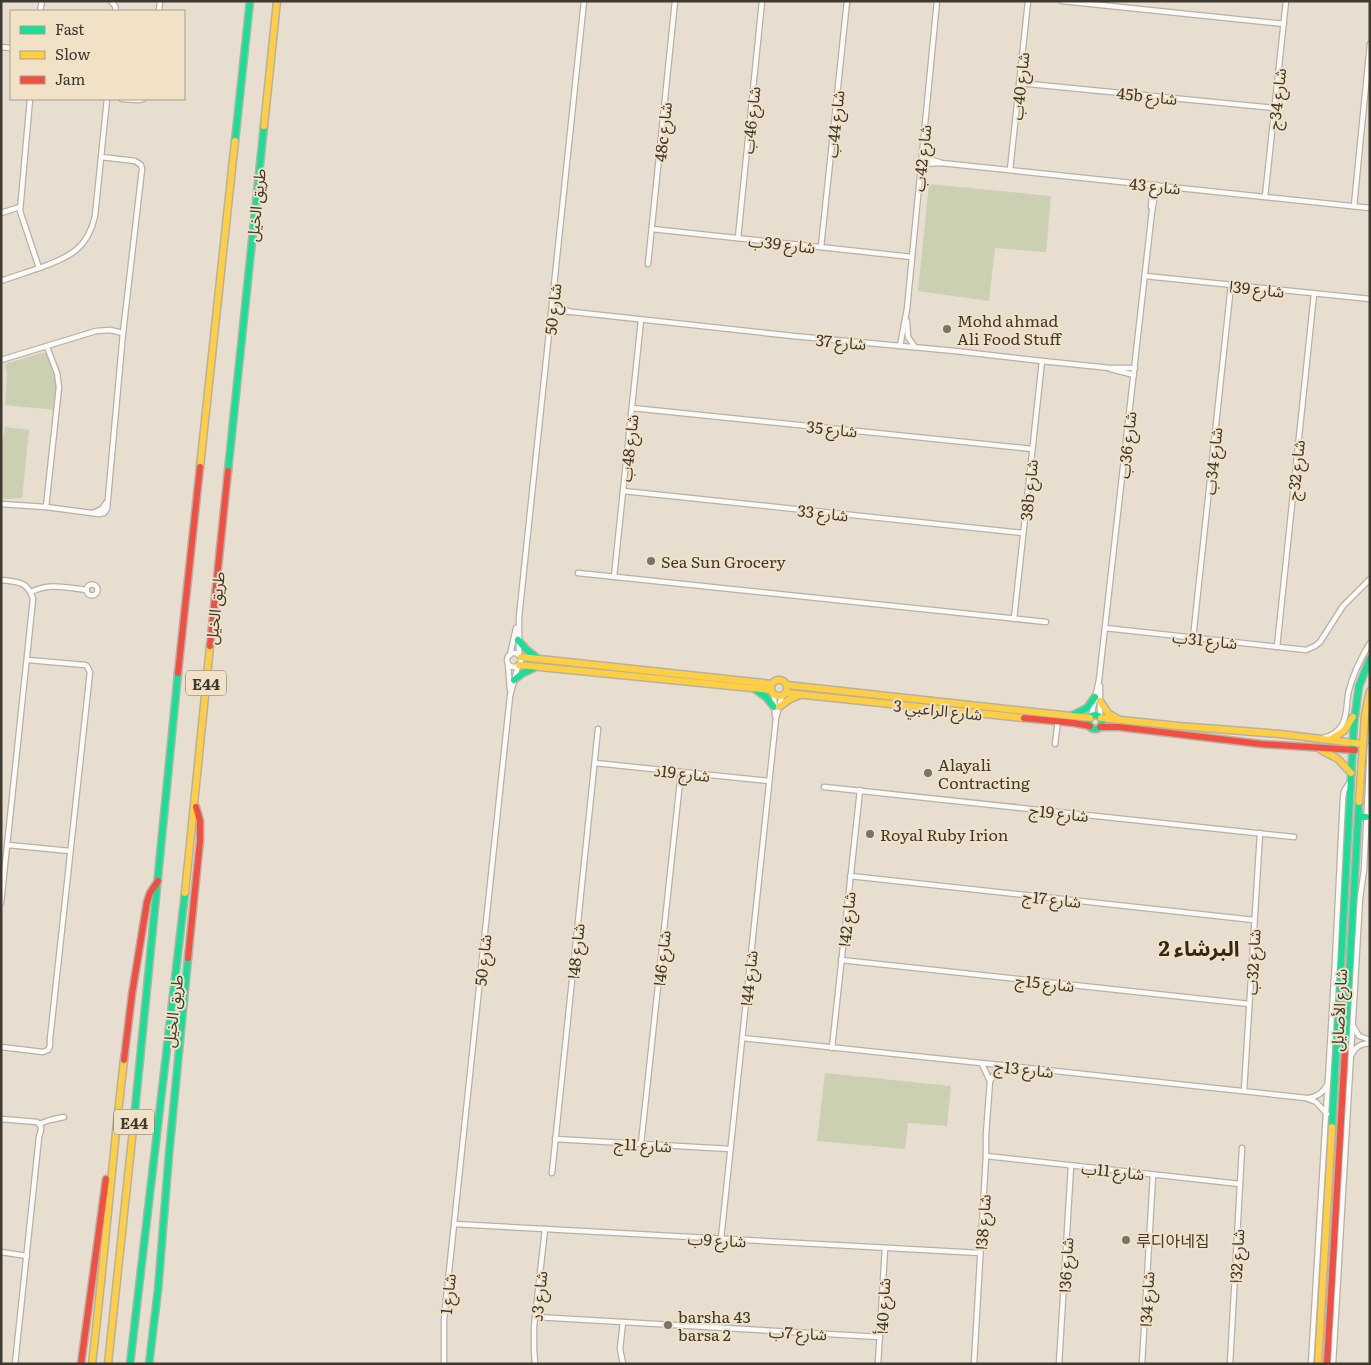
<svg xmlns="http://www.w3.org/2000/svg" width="1371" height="1365" font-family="Literata,'Noto Sans Arabic','Noto Sans KR',serif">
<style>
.green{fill:#cad0b1}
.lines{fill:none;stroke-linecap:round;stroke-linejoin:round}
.street-casing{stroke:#b7b0a5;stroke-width:7}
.fast-casing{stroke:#b7b0a5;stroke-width:9}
.slow-casing{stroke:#b7b0a5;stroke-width:9}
.jam-casing{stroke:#b7b0a5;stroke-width:9}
.street{stroke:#fbfaf8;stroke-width:4.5}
.fast{stroke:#16e098;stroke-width:6}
.slow{stroke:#ffcf43;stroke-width:6}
.jam{stroke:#f24e42;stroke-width:6}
.poi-dot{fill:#7a7367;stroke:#f0e1c7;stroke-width:2}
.labels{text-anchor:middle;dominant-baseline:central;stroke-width:4;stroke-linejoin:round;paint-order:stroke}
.shield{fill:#f0e1c7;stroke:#756b5d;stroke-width:1}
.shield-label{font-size:15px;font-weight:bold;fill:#40392f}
.street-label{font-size:16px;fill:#40392f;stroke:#f0e1c7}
.poi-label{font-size:16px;fill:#40392f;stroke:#f0e1c7;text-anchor:start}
.district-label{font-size:21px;font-weight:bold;fill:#342813;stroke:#f0e1c7}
</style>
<rect width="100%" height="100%" fill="#e7ded0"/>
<g class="green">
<polygon points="929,184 1051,196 1046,252 995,248 989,301 918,291"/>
<polygon points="41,353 47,353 56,376 57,387 56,410 5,405 7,375 5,365 8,363"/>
<polygon points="5,427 29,430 22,498 5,499 1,497 1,451"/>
<polygon points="825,1073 951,1086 947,1126 908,1123 905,1149 817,1141"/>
</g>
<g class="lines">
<defs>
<g id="street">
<polyline points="111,1 115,6 116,11"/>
<polyline points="1062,1 1284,24"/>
<polyline points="40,11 42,1"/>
<polyline points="159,11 160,1"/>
<polyline points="1,47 11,48"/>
<polyline points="1019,83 1275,108"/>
<polyline points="30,99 20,211 39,268"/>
<polyline points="122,99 139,100 143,99"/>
<polyline points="922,157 939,162"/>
<polyline points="921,164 941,163 1370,208"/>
<polyline points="1010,170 1028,1"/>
<polyline points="1265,197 1286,1"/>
<polyline points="1354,206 1370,44"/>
<polyline points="1151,207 1153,185"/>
<polyline points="1,213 20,207"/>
<polyline points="652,229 912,257"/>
<polyline points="738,238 762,1"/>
<polyline points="821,247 847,1"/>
<polyline points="648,264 675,1"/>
<polyline points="1145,276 1370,299"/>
<path d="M1,281C15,276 28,272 42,267C70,257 88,248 95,216L107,99"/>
<polyline points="552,308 564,309 571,312"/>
<polyline points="552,311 573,312 793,336 955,351 1042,361 1110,368 1135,368"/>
<polyline points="907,321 908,337 915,347"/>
<polyline points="900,346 907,309 937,1"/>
<polyline points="1,360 96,331 110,330 123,333"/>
<polyline points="1111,369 1134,375"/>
<polyline points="632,408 1032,449"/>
<polyline points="623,491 1023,533"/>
<polyline points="1,504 46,507 99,514 104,513 107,509 123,333 142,169 141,165 135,161 101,157"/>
<polyline points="46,507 59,387 57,373 47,347"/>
<polyline points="93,513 102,509 106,503"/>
<polyline points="578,573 1046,622"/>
<polyline points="614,577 641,320"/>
<path d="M1,580C17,582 28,581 33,599L1,903"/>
<circle cx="92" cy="590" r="5.5"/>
<path d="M31,592C50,582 66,588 87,590"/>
<polyline points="1014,619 1042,361"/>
<polyline points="1105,628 1306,650 1315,646 1320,642 1343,606 1370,579"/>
<polyline points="1193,638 1231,285"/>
<polyline points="1277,647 1314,294"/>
<circle cx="514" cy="660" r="7"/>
<polyline points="510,655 516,628"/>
<polyline points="519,655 519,617 584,1"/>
<polyline points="508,664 510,690"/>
<polyline points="1100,686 1100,717"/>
<polyline points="774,694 775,716"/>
<polyline points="1091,717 1099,680 1152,211 1157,185"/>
<path d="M1323,738C1331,736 1338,732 1342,725C1348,715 1346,701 1349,690C1353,674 1361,658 1370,643"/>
<polyline points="1055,744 1058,721"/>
<polyline points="595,763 769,781"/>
<polyline points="824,787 1294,837"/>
<polyline points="8,845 70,851"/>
<polyline points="850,876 1254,920"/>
<polyline points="841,960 1249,1004"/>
<polyline points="1353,1026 1359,1036 1370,1040"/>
<polyline points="742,1038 1000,1065 1306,1098 1316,1102 1327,1114"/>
<polyline points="1,1047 43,1052 48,1050 50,1046 50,1039 90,672 87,666 85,665 28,660"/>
<polyline points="832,1048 860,790"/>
<path d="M1352,1054C1356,1046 1361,1044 1370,1043"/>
<polyline points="982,1064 990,1081"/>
<polyline points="1244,1091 1260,833"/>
<path d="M1308,1098C1317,1097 1323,1093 1327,1085"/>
<path d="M1,1119L37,1122C43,1126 41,1131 39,1137L15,1364"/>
<polyline points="39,1124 50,1120 64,1117"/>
<polyline points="555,1139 730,1149"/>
<polyline points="641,1144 681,772"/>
<polyline points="986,1156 1240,1184"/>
<polyline points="552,1173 598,729"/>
<polyline points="454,1224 980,1253"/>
<polyline points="721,1239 776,718 782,696"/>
<polyline points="1,1252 27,1256"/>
<polyline points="536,1317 880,1337"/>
<polyline points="623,1322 620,1349 623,1364"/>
<polyline points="444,1364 444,1319 510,696 518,666"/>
<polyline points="535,1364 534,1349 534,1327 545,1229"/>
<polyline points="878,1364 885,1248"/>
<polyline points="974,1364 986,1156 986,1134 990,1081 1000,1065"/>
<polyline points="1059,1364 1071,1166"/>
<polyline points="1142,1364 1153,1175"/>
<polyline points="1230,1364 1242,1148"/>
<polyline points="1311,1364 1335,962 1343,798 1344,791 1350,782"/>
<polyline points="1333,1364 1360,898 1364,870 1370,746"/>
</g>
<g id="fast">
<polyline points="235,141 250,1"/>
<polyline points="228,471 264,126"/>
<polyline points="518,640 526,649 537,658"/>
<polyline points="514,680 523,673 534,668"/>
<polyline points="756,690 766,697 774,707"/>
<polyline points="1073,715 1087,708 1095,697"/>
<circle cx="1095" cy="722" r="7"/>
<polyline points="1358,817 1366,817"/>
<polyline points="1345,1050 1359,802"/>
<polyline points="134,1120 178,673"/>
<polyline points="1332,1127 1354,723 1359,686 1370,659"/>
<path d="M130,1364C147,1207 168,1050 185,893"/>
<polyline points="149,1364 158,1290 169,1154 188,958"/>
</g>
<g id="slow">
<polyline points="264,126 277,1"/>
<polyline points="200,467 235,141"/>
<polyline points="521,657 772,684"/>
<polyline points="519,665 771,690"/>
<circle cx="779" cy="688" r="8"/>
<polyline points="787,685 1090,718"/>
<polyline points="786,693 1024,718"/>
<polyline points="1100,701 1108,713 1118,719"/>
<polyline points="779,707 790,699 800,695"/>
<polyline points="1101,718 1179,726 1280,734 1363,744"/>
<polyline points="1331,739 1344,731 1353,717"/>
<polyline points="1321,750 1338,759 1351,773"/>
<polyline points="1359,802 1365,714 1370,691"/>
<polyline points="185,893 210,646"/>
<path d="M92,1364C104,1263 112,1161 124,1060"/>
<polyline points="108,1364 134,1120"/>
<polyline points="1318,1364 1332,1127"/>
</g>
<g id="jam">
<polyline points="210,646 228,471"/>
<polyline points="178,673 200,467"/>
<polyline points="1024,718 1074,723 1090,726"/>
<polyline points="1100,727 1119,727 1261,744 1355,750"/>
<polyline points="188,958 200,841 200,821 196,807"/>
<polyline points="124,1060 132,994 147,902 150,893 158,881"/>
<polyline points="81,1364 106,1179"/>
<polyline points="1327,1364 1345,1050"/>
</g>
</defs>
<use href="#street" class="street-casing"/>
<use href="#fast" class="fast-casing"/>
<use href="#slow" class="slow-casing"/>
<use href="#jam" class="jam-casing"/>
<use href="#street" class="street"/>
<use href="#fast" class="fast"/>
<use href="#slow" class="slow"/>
<use href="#jam" class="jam"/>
</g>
<g class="poi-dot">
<circle cx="947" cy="329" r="5"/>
<circle cx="651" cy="561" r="5"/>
<circle cx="928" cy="773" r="5"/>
<circle cx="870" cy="834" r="5"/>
<circle cx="1126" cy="1240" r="5"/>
<circle cx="668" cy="1325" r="5"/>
</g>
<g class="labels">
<g class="shield">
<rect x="186" y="670.5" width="40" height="25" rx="4"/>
<rect x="114" y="1109.5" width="40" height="25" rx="4"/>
</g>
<g class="shield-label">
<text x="206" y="683">E44</text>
<text x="134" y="1122">E44</text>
</g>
<g class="street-label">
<text transform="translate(1019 86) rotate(-84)">شارع 40ب</text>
<text transform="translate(1147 95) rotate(6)">45b شارع</text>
<text transform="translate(1276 99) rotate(-84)">شارع 34ج</text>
<text transform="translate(750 120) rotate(-84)">شارع 46ب</text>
<text transform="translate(834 124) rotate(-84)">شارع 44ب</text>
<text transform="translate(662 132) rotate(-84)">48c شارع</text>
<text transform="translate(921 158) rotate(-84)">شارع 42ب</text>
<text transform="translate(1155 185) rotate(6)">شارع 43</text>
<text transform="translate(255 205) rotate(-84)">طريق الخيل</text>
<text transform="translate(782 243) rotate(6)">شارع 39ب</text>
<text transform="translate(1257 288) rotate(6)">شارع 39ا</text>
<text transform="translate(552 309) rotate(-84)">شارع 50</text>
<text transform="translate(841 341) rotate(5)">شارع 37</text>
<text transform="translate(832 428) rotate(6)">شارع 35</text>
<text transform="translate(1126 445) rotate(-84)">شارع 36ب</text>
<text transform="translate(628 448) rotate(-84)">شارع 48ب</text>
<text transform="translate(1212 461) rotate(-84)">شارع 34ب</text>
<text transform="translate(1295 470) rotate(-84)">شارع 32ج</text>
<text transform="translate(1028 490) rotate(-84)">38b شارع</text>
<text transform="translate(823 512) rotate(6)">شارع 33</text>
<text transform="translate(214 608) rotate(-84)">طريق الخيل</text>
<text transform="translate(1205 639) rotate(6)">شارع 31ب</text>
<text transform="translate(938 709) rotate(6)">شارع الراعبي 3</text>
<text transform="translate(682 772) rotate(6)">شارع 19د</text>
<text transform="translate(1059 812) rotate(6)">شارع 19ج</text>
<text transform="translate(1052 898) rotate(6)">شارع 17ج</text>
<text transform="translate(846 919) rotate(-84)">شارع 42ا</text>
<text transform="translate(575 951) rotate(-84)">شارع 48ا</text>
<text transform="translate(661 958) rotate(-84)">شارع 46ا</text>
<text transform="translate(482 960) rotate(-84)">شارع 50</text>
<text transform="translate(1252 962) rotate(-87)">شارع 32ب</text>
<text transform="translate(748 978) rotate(-84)">شارع 44ا</text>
<text transform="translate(1045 982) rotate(6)">شارع 15ج</text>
<text transform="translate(1338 1010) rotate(-87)">شارع الأصايل</text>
<text transform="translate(172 1011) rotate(-83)">طريق الخيل</text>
<text transform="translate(1024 1068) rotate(6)">شارع 13ج</text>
<text transform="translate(643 1144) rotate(3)">شارع 11ج</text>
<text transform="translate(1113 1170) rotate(6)">شارع 11ب</text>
<text transform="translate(982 1222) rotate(-86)">شارع 38ا</text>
<text transform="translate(717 1239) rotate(3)">شارع 9ب</text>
<text transform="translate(1236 1256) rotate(-87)">شارع 32ا</text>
<text transform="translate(1065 1265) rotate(-87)">شارع 36ا</text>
<text transform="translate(447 1294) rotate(-84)">شارع 1</text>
<text transform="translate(538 1296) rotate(-84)">شارع 3د</text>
<text transform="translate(1146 1299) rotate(-87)">شارع 34ا</text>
<text transform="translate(882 1306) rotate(-87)">شارع 40أ</text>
<text transform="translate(798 1332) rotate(3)">شارع 7ب</text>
</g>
<g class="poi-label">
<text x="957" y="320">Mohd ahmad<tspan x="957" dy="18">Ali Food Stuff</tspan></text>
<text x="661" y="561">Sea Sun Grocery</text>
<text x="938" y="764">Alayali<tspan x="938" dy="18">Contracting</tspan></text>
<text x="880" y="834">Royal Ruby Irion</text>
<text x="1136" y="1240">루디아네집</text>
<text x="678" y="1316">barsha 43<tspan x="678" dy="18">barsa 2</tspan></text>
</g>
<g class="district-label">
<text x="1199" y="946">البرشاء 2</text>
</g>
</g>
<rect width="1371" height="1365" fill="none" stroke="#40392f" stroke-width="5"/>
<rect x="10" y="10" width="175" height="90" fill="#f0e1c7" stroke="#aa9e8a"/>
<rect x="20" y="26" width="25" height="8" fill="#16e098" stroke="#aa9e8a"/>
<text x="55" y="35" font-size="15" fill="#40392f">Fast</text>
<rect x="20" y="51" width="25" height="8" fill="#ffcf43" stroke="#aa9e8a"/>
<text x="55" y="60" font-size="15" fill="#40392f">Slow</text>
<rect x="20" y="76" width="25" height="8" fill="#f24e42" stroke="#aa9e8a"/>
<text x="55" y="85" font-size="15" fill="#40392f">Jam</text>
</svg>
